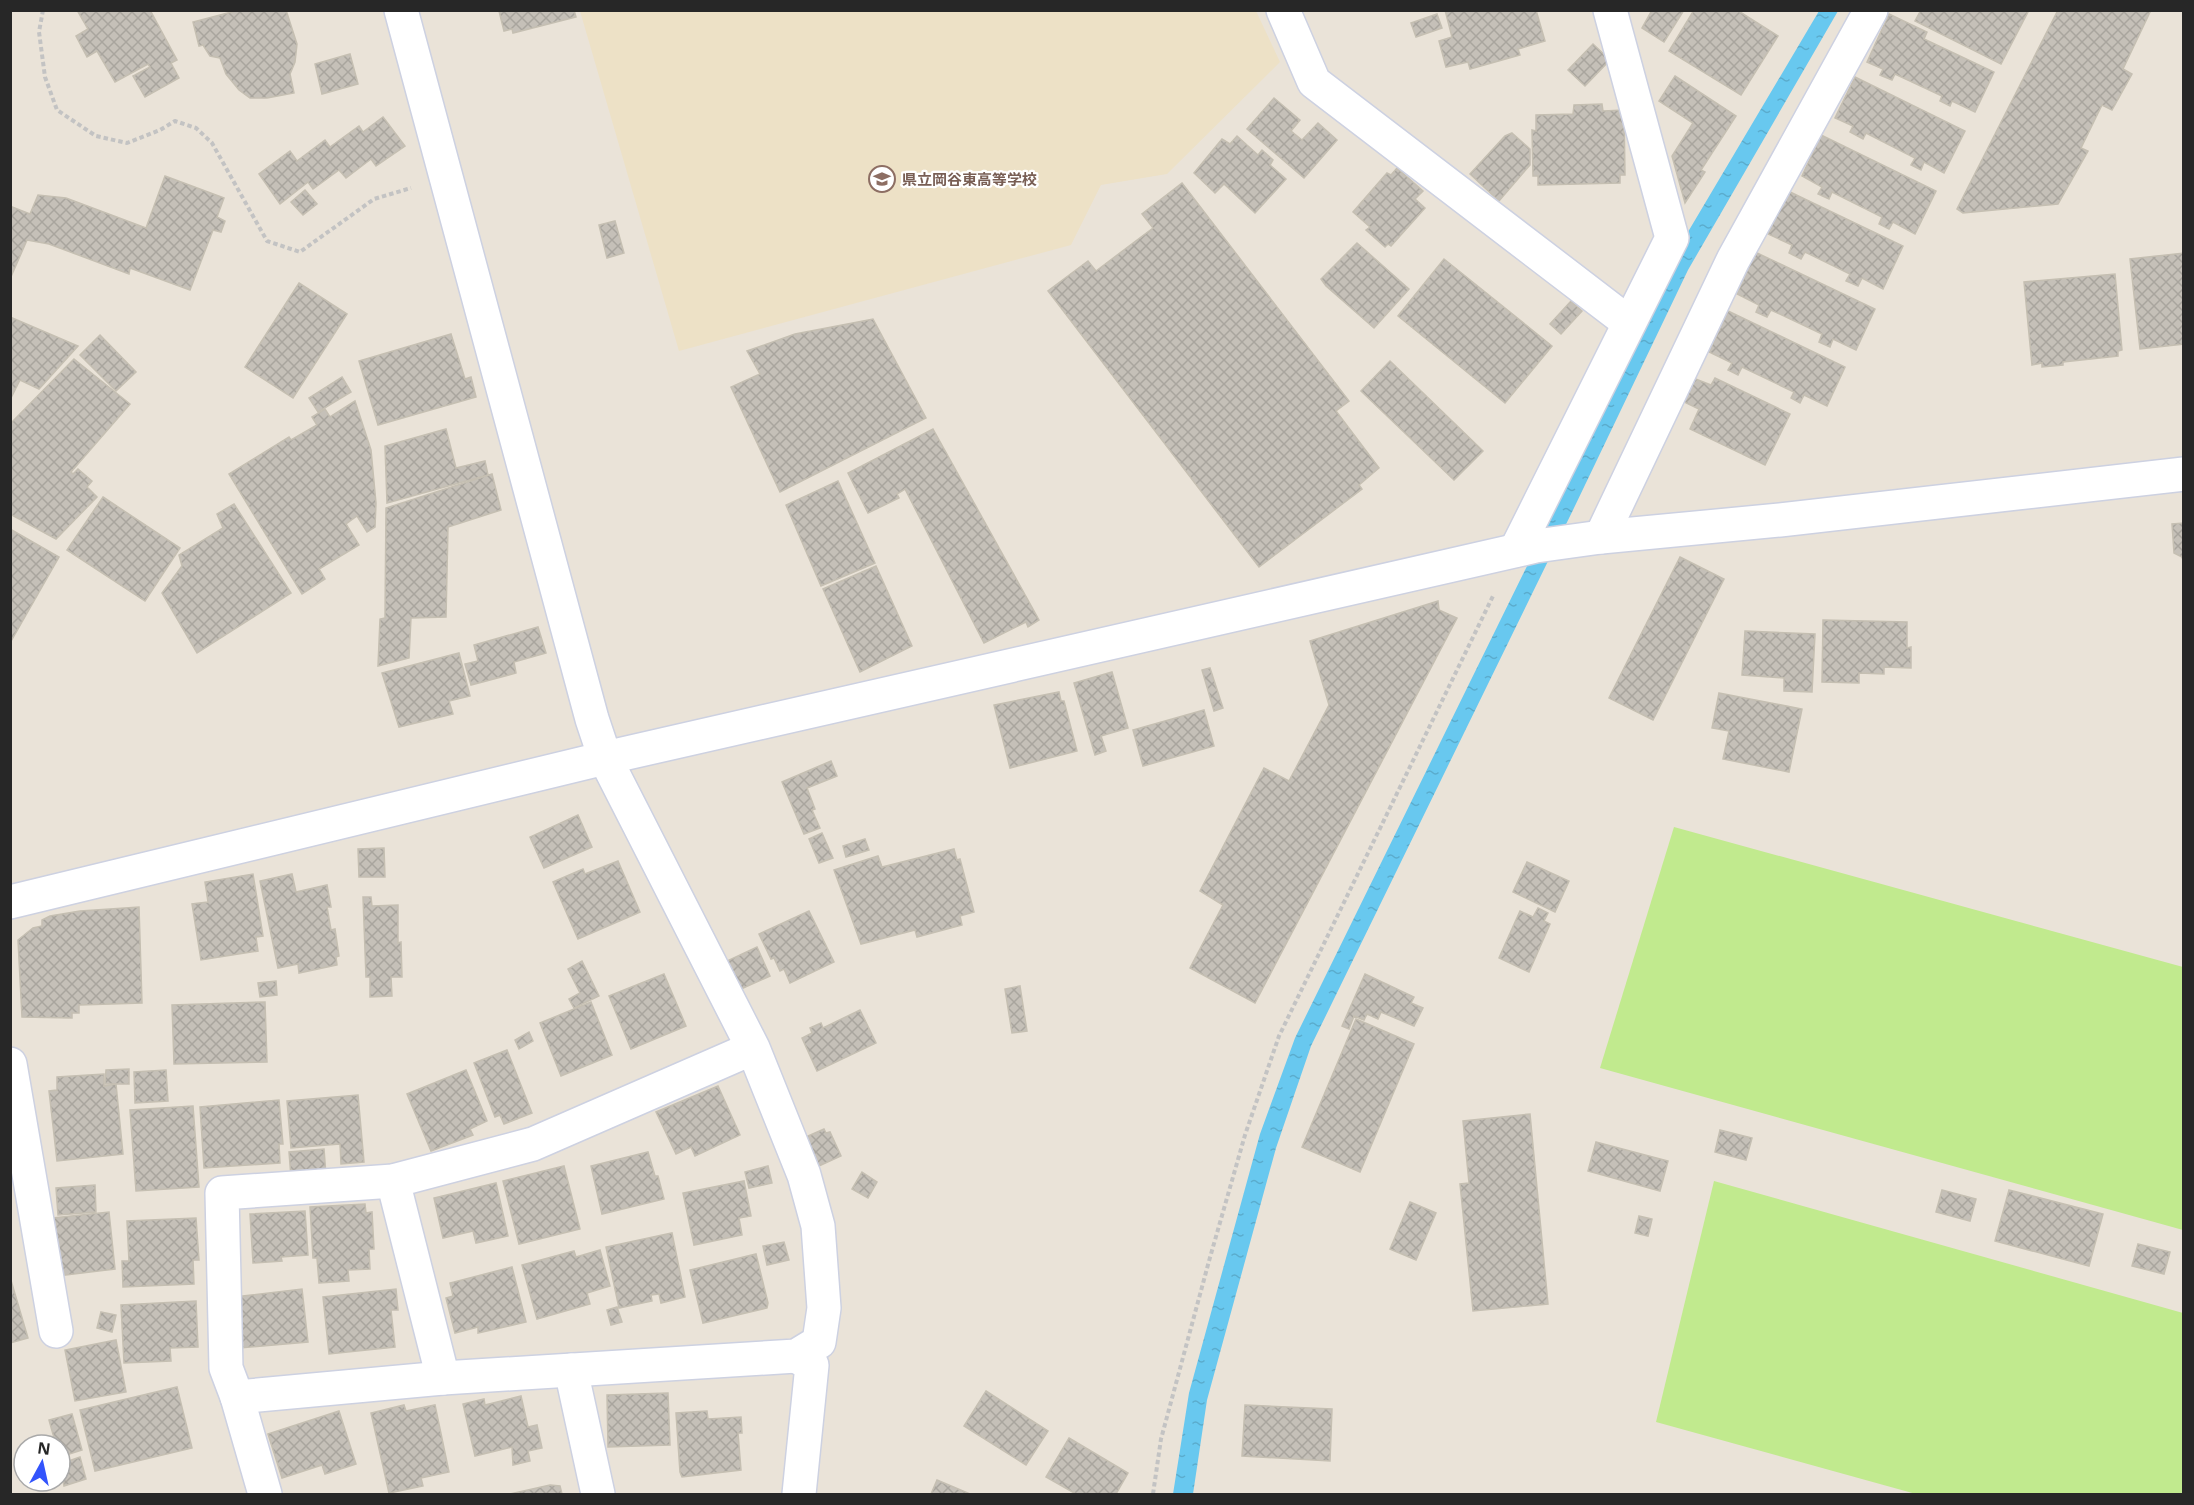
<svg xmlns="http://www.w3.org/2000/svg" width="2194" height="1505" font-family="'Noto Sans','Noto Sans JP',sans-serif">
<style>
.education{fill:#ede1c6}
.pitch{fill:#c1ea8e}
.water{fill:url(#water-ripples)}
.building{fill:url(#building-cross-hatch);stroke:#c5bfb2;stroke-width:1.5}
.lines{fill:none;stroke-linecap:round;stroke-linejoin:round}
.minor-casing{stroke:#cdd1e1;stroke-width:36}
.path{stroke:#c3c3c3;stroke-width:4;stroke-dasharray:4.5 3;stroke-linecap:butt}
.minor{stroke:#fff;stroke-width:33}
.labels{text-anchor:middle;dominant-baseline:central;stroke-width:4.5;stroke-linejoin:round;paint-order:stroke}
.education-label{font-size:15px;font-weight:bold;fill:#785e54;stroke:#fff;text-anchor:start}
</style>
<defs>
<pattern id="water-ripples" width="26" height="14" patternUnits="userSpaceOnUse" patternTransform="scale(1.5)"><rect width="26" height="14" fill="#68c8ef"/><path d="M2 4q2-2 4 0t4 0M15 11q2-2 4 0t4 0" fill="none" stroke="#5aaccd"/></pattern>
<pattern id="building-cross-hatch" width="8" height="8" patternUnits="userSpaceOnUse" patternTransform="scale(1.5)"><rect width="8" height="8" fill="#c5c0b8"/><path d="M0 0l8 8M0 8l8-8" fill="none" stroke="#a9a59e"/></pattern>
</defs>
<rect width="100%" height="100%" fill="#eae3d8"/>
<polygon class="education" points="580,11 1256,11 1280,62 1167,174 1101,185 1071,245 679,351"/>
<g class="pitch">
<polygon points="1674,827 2183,967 2183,1230 1600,1068"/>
<polygon points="1714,1181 2183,1313 2183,1494 1916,1494 1656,1422"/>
</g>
<polygon class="water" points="1819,11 1838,11 1688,270 1573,510 1311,1046 1276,1148 1207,1400 1193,1494 1173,1494 1189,1393 1260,1134 1295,1038 1557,505 1682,242"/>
<g class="building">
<polygon points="77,10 150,10 177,60 171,63 179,78 145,97 133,76 150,67 148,64 115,82 97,51 87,57 76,36 88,29"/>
<polygon points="239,10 286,10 297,44 295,62 290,74 294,93 267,98 250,98 239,90 226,74 220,58 210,56 203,45 199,46 193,22"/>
<polygon points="574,10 576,17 513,33 512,29 504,31 499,11"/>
<polygon points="1445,10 1536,10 1545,41 1518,49 1520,55 1470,69 1468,62 1446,67 1439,41 1452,37"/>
<polygon points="1652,10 1684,10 1664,42 1642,28"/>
<polygon points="1694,10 1737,10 1778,36 1741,95 1669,51"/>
<polygon points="1921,10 2029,10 2001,64 1915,21"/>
<polygon points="2058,10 2151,10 2123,69 2132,74 2112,110 2102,105 2081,148 2088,151 2058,204 1963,213 1957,209"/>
<polygon points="1437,14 1442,28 1416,37 1411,23"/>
<polygon points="1889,14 1927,32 1924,39 1994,72 1975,112 1952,101 1950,106 1940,101 1942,96 1895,74 1892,80 1880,75 1883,69 1867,62"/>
<polygon points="1593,44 1610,60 1585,86 1568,70"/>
<polygon points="350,54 358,84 322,94 315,64"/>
<polygon points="1675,76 1736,116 1701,170 1705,172 1685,203 1672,156 1693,123 1659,101"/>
<polygon points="1855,77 1965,131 1944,173 1924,162 1921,170 1911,165 1915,158 1866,133 1863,139 1850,132 1853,126 1835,118"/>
<polygon points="1274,98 1300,120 1291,131 1302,140 1318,123 1337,140 1304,178 1247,129"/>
<polygon points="1602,104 1603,111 1624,110 1625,175 1620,175 1620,183 1538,185 1538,176 1533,176 1532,130 1536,131 1536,115 1573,114 1574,105"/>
<polygon points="383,117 405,146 376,166 371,159 346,178 339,170 313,189 308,182 280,204 259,174 290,151 297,161 325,140 330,147 359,126 363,132"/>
<polygon points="1512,133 1530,149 1530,165 1499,201 1470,174 1505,136"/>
<polygon points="1821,135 1936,191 1915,234 1893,222 1889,229 1879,224 1882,217 1832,192 1829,199 1818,194 1822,187 1802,176"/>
<polygon points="1237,136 1258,155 1262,150 1273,160 1270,165 1286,179 1255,213 1224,184 1215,193 1194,173 1222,139 1230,144"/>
<polygon points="1397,168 1423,191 1415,199 1425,208 1391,246 1388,244 1385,247 1366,230 1370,227 1353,212 1387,173 1391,175"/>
<polygon points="165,176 224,198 217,217 225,221 221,232 213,230 190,290 130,268 129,274 49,244 27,240 10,279 10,206 30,214 38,195 66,198 146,228"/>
<polygon points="1182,183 1349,401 1336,411 1379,468 1359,485 1362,489 1259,567 1048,291 1088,261 1096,271 1153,228 1142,214"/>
<polygon points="305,190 317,204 303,215 291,202"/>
<polygon points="1788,191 1903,246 1883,289 1862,278 1858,286 1846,281 1850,274 1805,252 1801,259 1789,253 1792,245 1768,234"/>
<polygon points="615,221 624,253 607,258 599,225"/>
<polygon points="1357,243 1409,289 1374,328 1326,286 1321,279"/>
<polygon points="1755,252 1875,309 1856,350 1833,339 1830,347 1819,342 1822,334 1771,310 1767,317 1756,312 1759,305 1737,294"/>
<polygon points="2184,253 2184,344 2140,349 2130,259"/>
<polygon points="1444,259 1552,346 1505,403 1398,316"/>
<polygon points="2115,274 2122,350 2118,351 2118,356 2063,362 2063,365 2042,367 2042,363 2032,365 2024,282"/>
<polygon points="299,283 347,314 293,398 245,367"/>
<polygon points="1571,301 1582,311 1561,334 1550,324"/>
<polygon points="1728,311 1845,367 1827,406 1804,395 1800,403 1791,398 1794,392 1742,367 1738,375 1728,370 1732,363 1709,352"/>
<polygon points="10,317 78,346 39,389 20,380 10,400"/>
<polygon points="873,319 926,418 780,492 731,387 760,374 747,351 795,334"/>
<polygon points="451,334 465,379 471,377 476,397 378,425 359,361"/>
<polygon points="100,335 136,372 116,391 80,355"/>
<polygon points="74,359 130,404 71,472 73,474 78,469 92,481 87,487 97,497 56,539 10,514 10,424"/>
<polygon points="1390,361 1483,451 1454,480 1361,391"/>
<polygon points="342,377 351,392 318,412 309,398"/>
<polygon points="1693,378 1711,385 1715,378 1790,414 1765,465 1690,429 1699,409 1682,401"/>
<polygon points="355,401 371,450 376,503 375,527 367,532 357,516 346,524 359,545 319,569 325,579 302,594 229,474 289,437 291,440 317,425 312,417 325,409 330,417"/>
<polygon points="446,429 456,468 485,461 488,475 387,503 385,446"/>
<polygon points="933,429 1039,620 1028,627 1026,622 984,643 905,489 897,494 899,498 868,513 848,473"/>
<polygon points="492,474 501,510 448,527 446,617 411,618 409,658 378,666 380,619 385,618 386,508"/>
<polygon points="838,481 875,563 821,586 786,505"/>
<polygon points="103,497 180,548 145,601 67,550"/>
<polygon points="234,504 291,593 197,653 162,593 182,566 179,555 223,528 217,514"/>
<polygon points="2184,523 2184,560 2183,560 2182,557 2174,553 2172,524"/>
<polygon points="10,529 59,557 10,643"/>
<polygon points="1680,557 1724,579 1653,720 1609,698"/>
<polygon points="876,566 912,646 860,672 823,589"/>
<polygon points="1438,601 1439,610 1457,618 1255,1003 1190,968 1223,905 1200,891 1264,768 1289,781 1329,705 1310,641"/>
<polygon points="1823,620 1907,622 1907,648 1911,647 1911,668 1884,667 1884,674 1859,673 1859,683 1822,682"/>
<polygon points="538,627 546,653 514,662 516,673 471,685 465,664 478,661 474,645"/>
<polygon points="1745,631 1815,634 1812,692 1784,691 1784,678 1742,675"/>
<polygon points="459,653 470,696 449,701 453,714 399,727 382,673"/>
<polygon points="1210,668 1223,708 1214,711 1202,670"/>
<polygon points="1112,672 1128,728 1101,736 1106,751 1095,755 1074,683"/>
<polygon points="1059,692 1061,701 1064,701 1077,751 1010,768 994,705"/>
<polygon points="1719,693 1802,709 1789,772 1723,759 1729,731 1712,728"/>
<polygon points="1204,710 1214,746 1143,766 1133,730"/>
<polygon points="831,761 837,776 807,788 815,809 812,810 820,828 804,834 782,782"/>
<polygon points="578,815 592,847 544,868 530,837"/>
<polygon points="822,833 833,858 819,863 809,839"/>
<polygon points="865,839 869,850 846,857 843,846"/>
<polygon points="384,848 385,877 359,877 358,849"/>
<polygon points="954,849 957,860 960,859 974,912 960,916 962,925 917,937 915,930 861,944 834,870 878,856 882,867"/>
<polygon points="618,861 640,912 578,939 553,882 583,869 585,874"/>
<polygon points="1527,862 1569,881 1555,912 1513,892"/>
<polygon points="253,874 263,936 256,937 258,951 201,960 192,904 208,902 205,882"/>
<polygon points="292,874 296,892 327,885 331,907 327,907 331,930 335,929 339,956 336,957 337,965 299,973 298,964 278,968 260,881"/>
<polygon points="363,897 371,897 372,906 398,905 398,943 401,942 402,977 391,977 392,996 370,997 370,977 366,977"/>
<polygon points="139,907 142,1003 79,1005 79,1013 72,1013 72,1018 22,1017 18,940 33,928 42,926 42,920 50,916 80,911"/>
<polygon points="1538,908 1548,913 1544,921 1550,924 1529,972 1499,958 1520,911 1533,917"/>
<polygon points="809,911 834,962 790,983 784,969 780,971 774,958 771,959 759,934"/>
<polygon points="757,947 770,976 741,989 727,961"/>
<polygon points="582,961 599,996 574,1008 569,999 580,993 568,969"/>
<polygon points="664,974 686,1026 631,1049 609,996"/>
<polygon points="1365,974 1414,997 1411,1003 1423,1008 1414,1026 1381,1012 1378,1019 1367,1014 1364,1020 1354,1016 1349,1029 1342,1026"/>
<polygon points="276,981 277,995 260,997 258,983"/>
<polygon points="1020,986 1027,1031 1012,1033 1005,989"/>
<polygon points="265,1002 267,1062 174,1064 172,1005"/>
<polygon points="591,1002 612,1055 561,1076 540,1023"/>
<polygon points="860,1010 876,1043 817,1071 802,1038 812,1033 810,1028 821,1023 823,1028"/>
<polygon points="1356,1019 1414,1044 1360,1172 1302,1147"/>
<polygon points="529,1032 533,1041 519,1049 515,1040"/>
<polygon points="507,1050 532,1113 504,1124 500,1115 495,1117 474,1063"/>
<polygon points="129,1069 129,1084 105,1084 106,1070"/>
<polygon points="166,1070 168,1101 135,1103 134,1072"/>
<polygon points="466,1070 487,1121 470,1129 473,1135 431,1151 407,1094"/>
<polygon points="104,1074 104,1086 116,1084 123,1154 57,1161 49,1091 57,1090 57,1077"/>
<polygon points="718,1086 740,1135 695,1156 691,1147 676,1154 656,1112"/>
<polygon points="358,1095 364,1162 341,1164 340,1144 291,1148 287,1101"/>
<polygon points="279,1100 283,1144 279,1144 280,1163 204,1168 200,1107"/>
<polygon points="193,1106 199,1187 136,1191 130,1110"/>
<polygon points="1530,1114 1548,1304 1473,1311 1460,1184 1469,1183 1463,1121"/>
<polygon points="824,1129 826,1133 830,1132 841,1156 819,1166 806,1137"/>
<polygon points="1720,1130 1752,1138 1746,1160 1715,1152"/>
<polygon points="1596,1142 1668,1161 1660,1191 1588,1171"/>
<polygon points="324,1149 326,1175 291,1177 289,1152"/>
<polygon points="648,1152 655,1176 658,1176 664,1199 602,1214 591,1166"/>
<polygon points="564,1166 580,1229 519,1244 503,1181"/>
<polygon points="768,1166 772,1183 749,1188 745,1172"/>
<polygon points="862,1172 877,1182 868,1198 852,1189"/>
<polygon points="744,1181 751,1216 739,1218 742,1235 694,1245 683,1193"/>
<polygon points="496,1183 508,1236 476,1243 473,1231 443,1238 434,1198"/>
<polygon points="95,1185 96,1212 58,1215 56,1188"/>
<polygon points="1942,1190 1976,1199 1970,1221 1936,1212"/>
<polygon points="2009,1190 2103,1214 2089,1266 1995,1241"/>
<polygon points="1410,1202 1436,1213 1416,1260 1390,1249"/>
<polygon points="365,1204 366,1213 372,1212 374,1249 369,1249 370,1269 348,1270 349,1281 319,1283 317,1258 313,1258 310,1207"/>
<polygon points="305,1211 308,1255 281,1257 282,1261 253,1263 250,1214"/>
<polygon points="109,1212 115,1269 58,1276 53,1218"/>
<polygon points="1639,1216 1652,1219 1648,1236 1635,1233"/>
<polygon points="196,1218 199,1260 193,1260 194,1284 123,1287 122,1261 129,1261 127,1221"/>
<polygon points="672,1233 685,1297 661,1303 659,1294 651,1295 652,1301 619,1308 606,1247"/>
<polygon points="784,1242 789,1260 767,1265 763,1246"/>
<polygon points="2138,1244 2170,1252 2164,1274 2132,1266"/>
<polygon points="600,1250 610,1286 587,1293 590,1304 537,1319 522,1265 574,1251 576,1257"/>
<polygon points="756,1254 768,1303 767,1308 703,1323 690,1270"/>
<polygon points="512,1267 526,1322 478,1333 478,1327 455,1333 446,1298 453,1296 450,1283"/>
<polygon points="10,1277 28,1338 10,1343"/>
<polygon points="302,1289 308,1342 240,1348 234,1297"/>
<polygon points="396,1289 398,1310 391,1310 395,1347 329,1354 323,1297"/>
<polygon points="196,1301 198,1347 170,1348 171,1361 124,1363 121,1305"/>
<polygon points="617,1307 622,1322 611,1325 607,1310"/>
<polygon points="101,1312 116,1315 112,1332 97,1328"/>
<polygon points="116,1340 126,1392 75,1401 65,1350"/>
<polygon points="177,1387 192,1448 95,1471 80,1410"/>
<polygon points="986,1391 1048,1431 1026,1465 964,1426"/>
<polygon points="668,1393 670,1445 608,1447 607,1395"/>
<polygon points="521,1396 528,1427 537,1425 542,1448 528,1451 530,1461 513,1465 512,1447 475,1456 463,1404 484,1399 485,1405"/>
<polygon points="404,1405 406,1411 435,1405 449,1472 421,1478 423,1486 389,1493 371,1413"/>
<polygon points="1245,1405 1332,1409 1330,1461 1242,1456"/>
<polygon points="339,1411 356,1464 325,1474 322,1465 282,1478 268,1434"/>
<polygon points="707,1411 708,1419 741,1417 742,1433 738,1433 741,1470 682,1477 680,1472 676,1413"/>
<polygon points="72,1414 82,1450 60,1457 60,1445 56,1445 49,1420"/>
<polygon points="1069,1438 1128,1473 1116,1494 1076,1494 1046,1477"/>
<polygon points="80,1457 86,1479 64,1486 60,1464"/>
<polygon points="937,1480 970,1494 931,1494"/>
<polygon points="550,1485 560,1486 562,1494 510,1494"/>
</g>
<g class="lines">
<defs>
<g id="minor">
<polyline points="401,10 592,719 605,758 753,1048 804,1175 818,1226 824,1308 819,1342 796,1356 443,1378 237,1397 226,1368 222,1193 393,1181 533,1144 753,1048"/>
<polyline points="1283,10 1314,82 1629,323"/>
<polyline points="1601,537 1733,260 1871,10"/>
<polyline points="1516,550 1672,238 1610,10"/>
<polyline points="10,902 605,758 1536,546 1601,537 1780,520 2184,474"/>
<polyline points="10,1064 56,1331"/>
<polyline points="393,1181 443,1378"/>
<polyline points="796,1356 812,1365 799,1494"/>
<polyline points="571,1370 598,1494"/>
<polyline points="237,1397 265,1494"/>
</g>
</defs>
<use href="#minor" class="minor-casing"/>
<g class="path">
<polyline points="43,10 39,32 45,77 57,110 96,136 127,143 160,130 175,121 196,128 212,143 267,241 300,252 374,199 411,188"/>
<polyline points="1153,1494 1161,1439 1209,1261 1245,1135 1279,1036 1493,596"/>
</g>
<use href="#minor" class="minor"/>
</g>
<defs>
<symbol id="school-ring" viewBox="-11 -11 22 22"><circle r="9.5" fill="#fff" stroke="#8d6e63" stroke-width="1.5"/><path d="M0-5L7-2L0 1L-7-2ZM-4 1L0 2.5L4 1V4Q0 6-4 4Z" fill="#8d6e63"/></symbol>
</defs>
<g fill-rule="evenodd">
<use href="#school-ring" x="867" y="164" width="30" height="30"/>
</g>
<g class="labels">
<g class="education-label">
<text x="902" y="179">県立岡谷東高等学校</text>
</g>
</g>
<rect width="2194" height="1505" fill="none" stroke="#272727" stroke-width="24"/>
<g transform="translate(42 1463) rotate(8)"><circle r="28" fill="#ffffff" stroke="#a9a9a9" stroke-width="1.5"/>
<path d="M0-4.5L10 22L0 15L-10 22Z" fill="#3354fc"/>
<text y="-9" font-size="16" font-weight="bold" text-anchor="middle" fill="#272727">N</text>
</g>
</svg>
